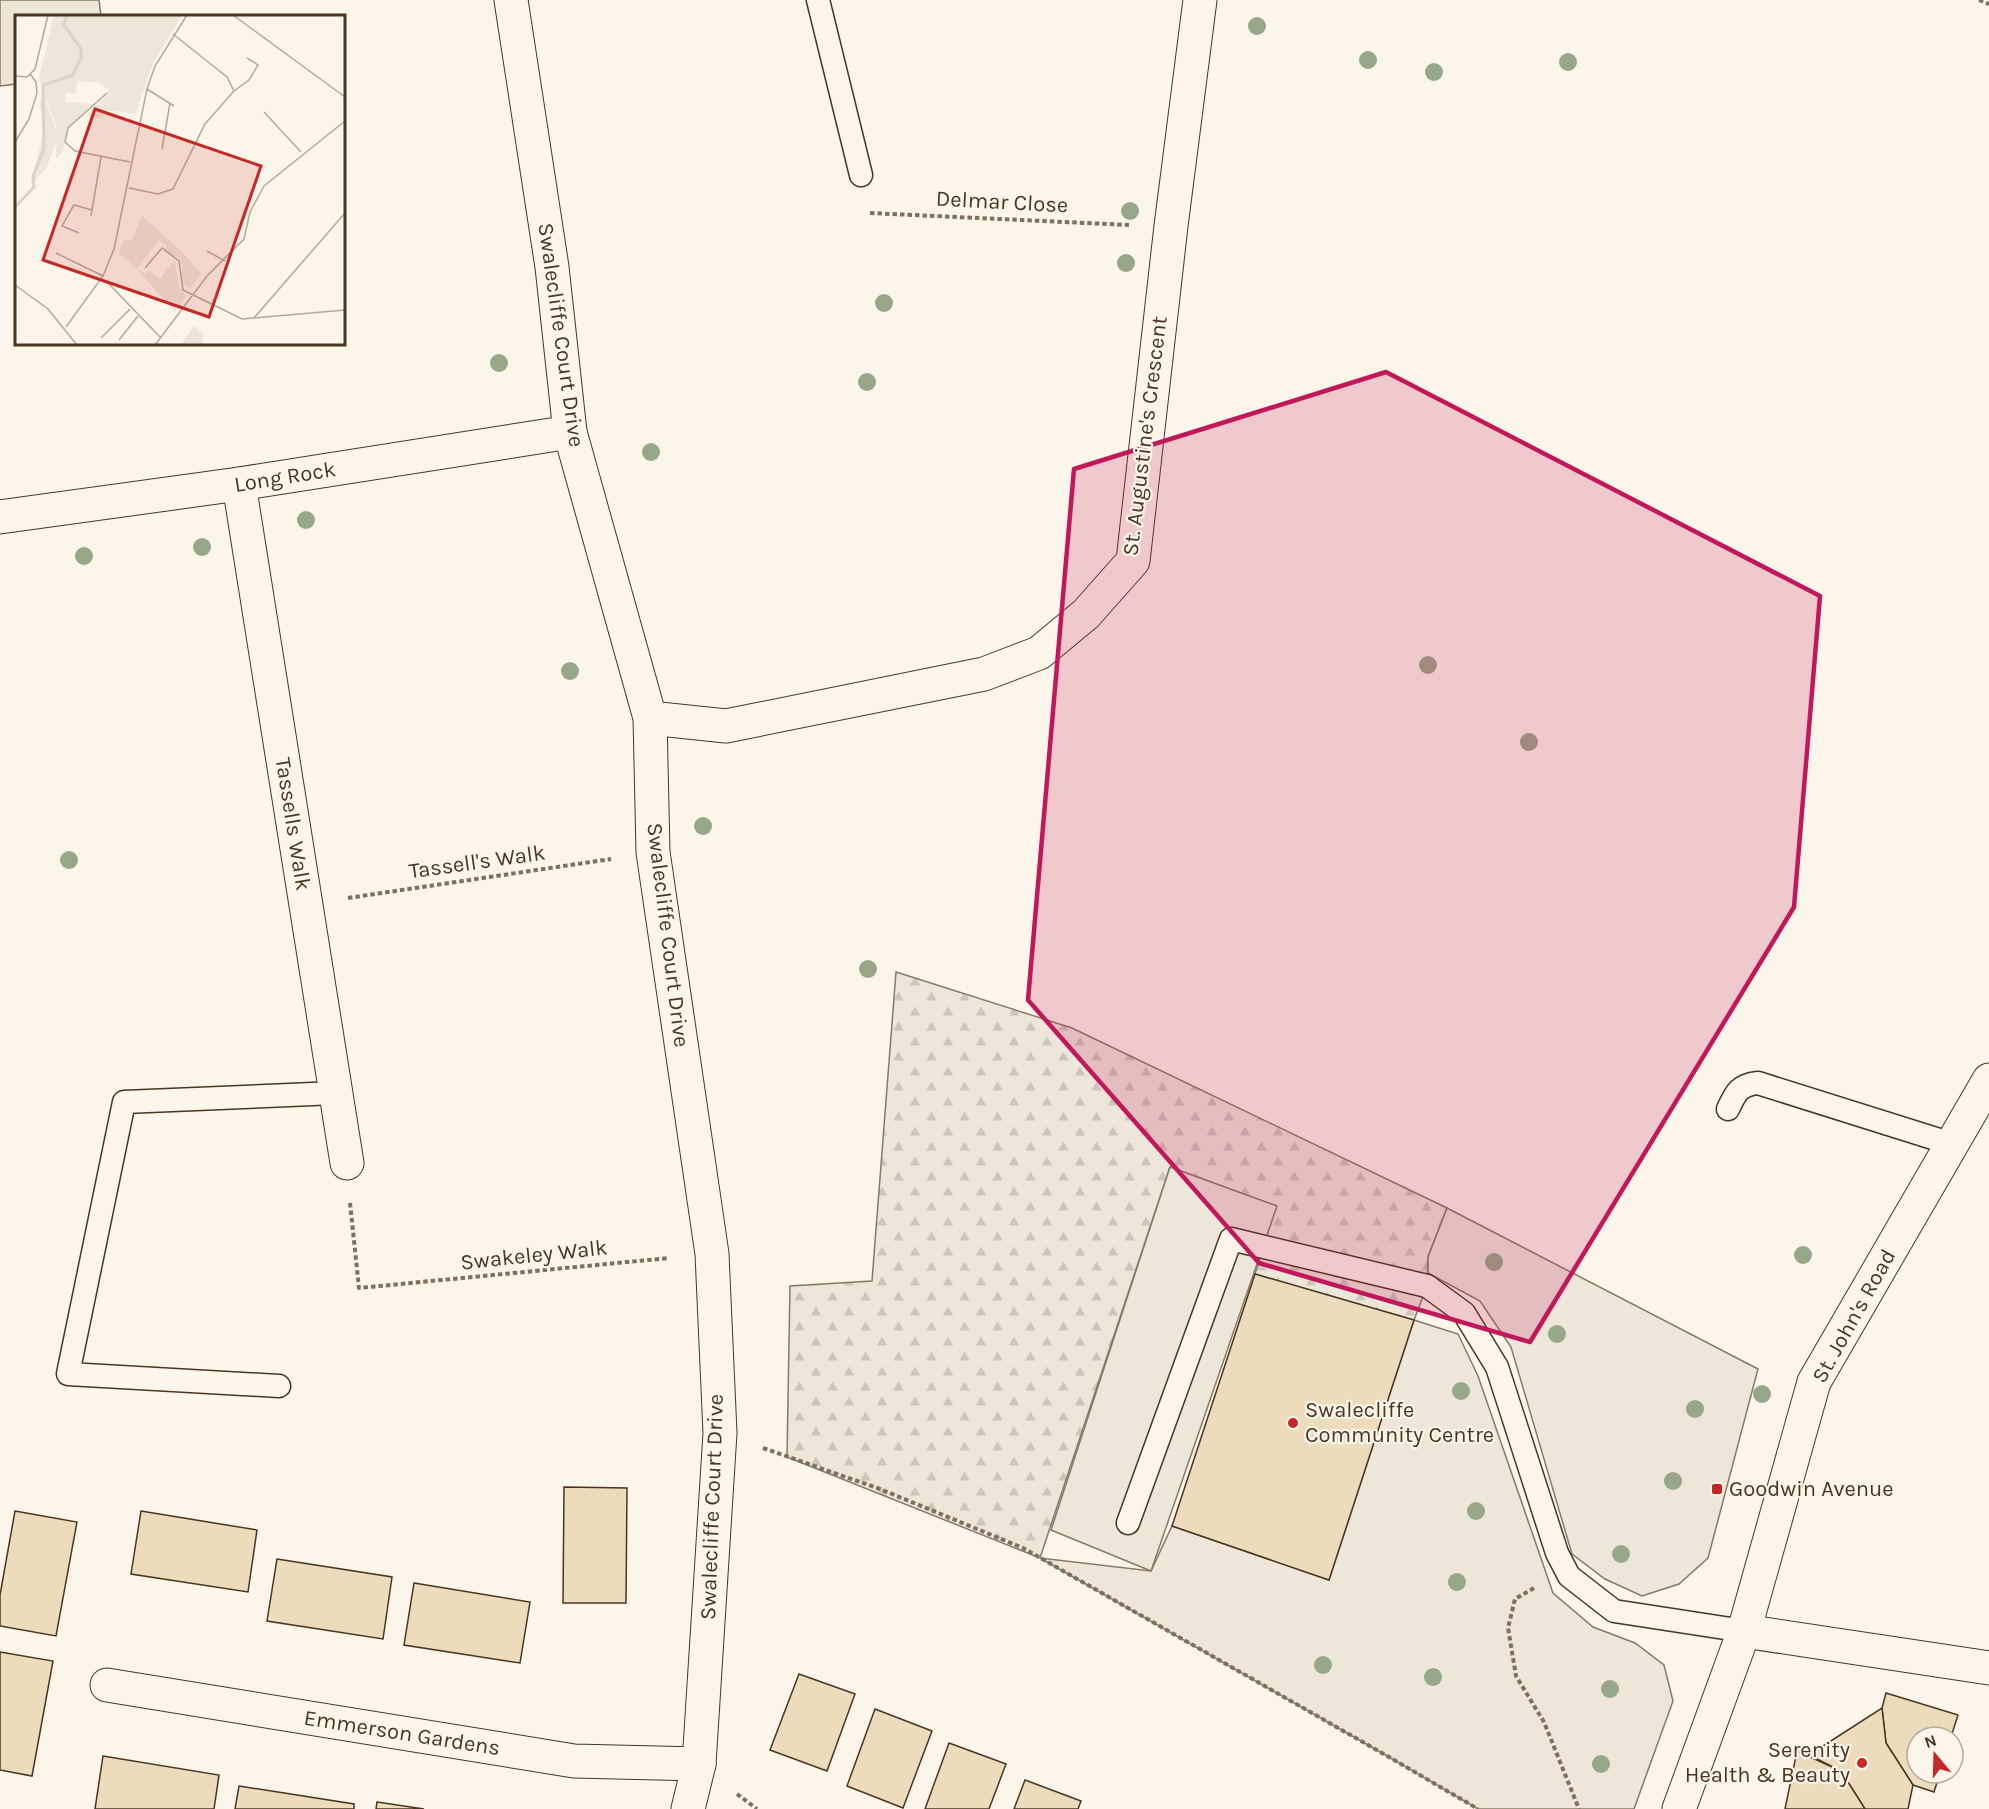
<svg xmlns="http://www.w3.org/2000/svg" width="1989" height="1809" font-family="Karla,sans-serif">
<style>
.forest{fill:url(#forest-firs);stroke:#887966;stroke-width:1.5}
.green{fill:#ede6d9;stroke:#887966;stroke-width:1.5}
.parking{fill:#ede7d9;stroke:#887966;stroke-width:1.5}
.building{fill:#ecdcbc;stroke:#4a3520;stroke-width:1.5}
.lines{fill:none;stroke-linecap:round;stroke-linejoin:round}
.service-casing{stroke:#4a3520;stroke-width:25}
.minor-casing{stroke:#4a3520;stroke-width:35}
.secondary-casing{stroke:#4a3520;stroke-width:35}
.path{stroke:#7f6f5c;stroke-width:4;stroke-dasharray:4.5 3;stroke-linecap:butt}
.service{stroke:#fbf6e9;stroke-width:22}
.minor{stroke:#fbf6e9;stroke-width:33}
.secondary{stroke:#fbf6e9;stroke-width:33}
.tree{fill:#96a887}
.marked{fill:#c2185b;fill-opacity:0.2;stroke:#c2185b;stroke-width:4.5;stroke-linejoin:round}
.poi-dot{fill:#c62828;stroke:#fbf6e9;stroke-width:2}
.labels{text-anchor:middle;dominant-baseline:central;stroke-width:4.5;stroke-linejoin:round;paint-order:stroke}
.street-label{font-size:22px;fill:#4a3520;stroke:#fbf6e9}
.poi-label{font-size:22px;fill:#4a3520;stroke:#fbf6e9;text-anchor:start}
.inset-river{fill:none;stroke:#dcd4c6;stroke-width:3}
.inset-road{fill:none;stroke:#b4a999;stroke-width:1.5}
.view{fill:#c62828;fill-opacity:0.15;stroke:#c62828;stroke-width:3}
.inset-edge{fill:none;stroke:#4a3520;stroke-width:3}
</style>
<defs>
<pattern id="forest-firs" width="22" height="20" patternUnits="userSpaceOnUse" patternTransform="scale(1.5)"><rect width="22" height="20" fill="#ede6d9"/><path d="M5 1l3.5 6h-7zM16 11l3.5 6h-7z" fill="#cdc6ba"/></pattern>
</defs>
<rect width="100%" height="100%" fill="#fbf6e9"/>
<polygon class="forest" points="896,972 1072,1028 1447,1208 1428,1257 1427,1286 1414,1320 1255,1274 1276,1206 1170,1167 1040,1558 787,1457 790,1286 872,1281"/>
<g class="green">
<polygon points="0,0 99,0 101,16 16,16 16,84 0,86"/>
<polygon points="1447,1208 1758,1369 1708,1558 1679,1584 1642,1596 1605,1579 1572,1554 1511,1347 1480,1301 1428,1273 1428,1257"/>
<polygon points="1414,1320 1458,1334 1478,1376 1553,1593 1593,1627 1635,1643 1664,1665 1673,1701 1634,1809 1478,1809 1389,1757 1040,1558 1151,1571 1172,1526 1329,1580"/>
</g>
<polygon class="parking" points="1170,1167 1277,1206 1151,1571 1051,1530"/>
<g class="building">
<polygon points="1255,1274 1414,1320 1329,1580 1172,1526"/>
<polygon points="564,1487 627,1488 626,1603 563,1603"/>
<polygon points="15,1511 77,1522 56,1636 0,1626 0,1595"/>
<polygon points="141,1511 257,1530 248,1592 131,1574"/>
<polygon points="277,1559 392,1577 383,1639 267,1621"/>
<polygon points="414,1583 530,1602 520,1663 404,1645"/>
<polygon points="0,1652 53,1661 32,1776 0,1770"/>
<polygon points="799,1674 855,1694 827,1771 770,1750"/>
<polygon points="1886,1693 1958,1715 1951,1737 1917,1737 1917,1773 1940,1773 1934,1792 1913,1785 1886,1743 1882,1708"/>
<polygon points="1882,1708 1886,1743 1913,1785 1908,1809 1865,1809 1841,1771 1809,1755"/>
<polygon points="875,1709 932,1731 903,1808 847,1786"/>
<polygon points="949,1743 1006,1764 989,1809 925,1809"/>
<polygon points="1797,1751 1841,1771 1865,1809 1785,1809"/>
<polygon points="103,1756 219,1775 214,1809 95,1809"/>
<polygon points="1025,1780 1081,1801 1078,1809 1014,1809"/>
<polygon points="239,1786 354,1804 354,1809 235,1809"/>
<polygon points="377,1802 424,1809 376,1809"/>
</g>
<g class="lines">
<defs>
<g id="service">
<polyline points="818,0 861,175"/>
<path d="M1728,1109C1736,1092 1739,1085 1758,1083L1952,1144"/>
<polyline points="279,1386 68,1374 124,1102 336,1093"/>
<polyline points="1128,1523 1231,1239 1427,1286 1464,1313 1497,1367 1557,1553 1569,1576 1614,1611 1744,1631"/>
</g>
<g id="minor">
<polyline points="511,0 552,267 570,432 650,718 653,852 712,1254 720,1433 699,1764 688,1809"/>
<polyline points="239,484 347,1163"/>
<polyline points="0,517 239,484 570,432"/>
<polyline points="650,718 726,726 984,674 1039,653 1086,614 1133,561 1171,226 1200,0"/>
<polyline points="1744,1631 1989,1668"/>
<polyline points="107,1685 574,1761 699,1764"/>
</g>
<polyline id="secondary" points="1679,1809 1744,1631 1814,1382 1989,1080"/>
</defs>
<use href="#service" class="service-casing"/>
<use href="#minor" class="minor-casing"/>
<use href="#secondary" class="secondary-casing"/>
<g class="path">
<polyline points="1979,0 1989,4"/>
<polyline points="870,213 1129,225"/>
<polyline points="348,898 611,859"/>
<polyline points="350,1203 359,1288 669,1258"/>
<polyline points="763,1448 880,1489 1023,1548 1389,1757 1478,1809"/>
<polyline points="1534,1588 1515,1599 1508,1628 1516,1676 1544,1722 1579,1809"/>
<polyline points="737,1794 757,1809"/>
</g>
<use href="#service" class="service"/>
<use href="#minor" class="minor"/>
<use href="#secondary" class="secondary"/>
</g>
<g class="tree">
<circle cx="1257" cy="26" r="9"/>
<circle cx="1368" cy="60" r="9"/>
<circle cx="1568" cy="62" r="9"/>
<circle cx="1434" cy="72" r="9"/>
<circle cx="1130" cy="211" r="9"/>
<circle cx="1126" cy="263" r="9"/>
<circle cx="884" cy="303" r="9"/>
<circle cx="499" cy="363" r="9"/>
<circle cx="867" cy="382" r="9"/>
<circle cx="651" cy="452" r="9"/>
<circle cx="306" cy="520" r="9"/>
<circle cx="202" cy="547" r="9"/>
<circle cx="84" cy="556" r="9"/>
<circle cx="1428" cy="665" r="9"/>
<circle cx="570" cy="671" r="9"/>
<circle cx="1529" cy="742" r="9"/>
<circle cx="703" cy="826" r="9"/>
<circle cx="69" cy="860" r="9"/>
<circle cx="868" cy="969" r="9"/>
<circle cx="1803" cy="1255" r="9"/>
<circle cx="1494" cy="1262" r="9"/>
<circle cx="1557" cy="1334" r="9"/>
<circle cx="1461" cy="1391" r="9"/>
<circle cx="1762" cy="1394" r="9"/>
<circle cx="1695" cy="1409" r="9"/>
<circle cx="1673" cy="1481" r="9"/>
<circle cx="1476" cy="1511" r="9"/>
<circle cx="1621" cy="1554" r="9"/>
<circle cx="1457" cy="1582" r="9"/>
<circle cx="1323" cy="1665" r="9"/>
<circle cx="1433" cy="1677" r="9"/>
<circle cx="1610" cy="1689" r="9"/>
<circle cx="1601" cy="1764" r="9"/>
</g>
<path class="marked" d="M1386,372L1820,596L1794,907L1530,1342L1259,1263L1028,1000L1074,469Z"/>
<g class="poi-dot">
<circle cx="1293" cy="1423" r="6"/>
<rect x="1711" y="1483" width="12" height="12" rx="3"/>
<circle cx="1862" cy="1763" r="6"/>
</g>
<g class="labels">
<g class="street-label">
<text transform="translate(1002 202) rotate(3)">Delmar Close</text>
<text transform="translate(561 335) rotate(82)">Swalecliffe Court Drive</text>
<text transform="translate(1145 436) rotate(-83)">St. Augustine's Crescent</text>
<text transform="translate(285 477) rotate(-9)">Long Rock</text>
<text transform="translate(293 824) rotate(81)">Tassells Walk</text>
<text transform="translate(477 862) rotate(-8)">Tassell's Walk</text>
<text transform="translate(668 935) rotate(83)">Swalecliffe Court Drive</text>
<text transform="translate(534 1255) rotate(-6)">Swakeley Walk</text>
<text transform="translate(1854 1316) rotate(-61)">St. John's Road</text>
<text transform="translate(712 1507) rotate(-88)">Swalecliffe Court Drive</text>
<text transform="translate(402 1733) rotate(9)">Emmerson Gardens</text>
</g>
<g class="poi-label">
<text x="1305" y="1410">Swalecliffe<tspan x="1305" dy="25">Community Centre</tspan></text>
<text x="1729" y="1489">Goodwin Avenue</text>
<text x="1850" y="1750" text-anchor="end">Serenity<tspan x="1850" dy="25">Health &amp; Beauty</tspan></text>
</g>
</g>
<g transform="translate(15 15)">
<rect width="330" height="330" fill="#fbf6e9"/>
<path d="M39,0H46L30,82L43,122L31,154L16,169L29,115L25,89L29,68L24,63ZM127,201L166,236L162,242L148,236L152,231L144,225L122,254L104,238L109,224L116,226Z" fill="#ede6d9"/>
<path d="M111,42L138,48L124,88L92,78L105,46Z" fill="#ede6d9"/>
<path d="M42,0H167L138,48L107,43L93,74L83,67L62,66L61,78H51L50,87L79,89L52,113L48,136L41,144V110L32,86H26L28,70L24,66ZM93,79L124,88L122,99L89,95L87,103L71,101ZM166,236L187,259L175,274L167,269V250L163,241ZM160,245L164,272L171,281L160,297L122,254L131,258L134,255L145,264ZM179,311L188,318V330H165Z" fill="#ede6d9"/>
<path class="inset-river" d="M0,192L19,172L18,161L29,134L28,70L58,60L66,43V34L49,10L52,0"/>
<path class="inset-road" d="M218,0L330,82M0,61L12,62L20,54L33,0M132,74L159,91M219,76L234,65L243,50L232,43M92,78L53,113L50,127L60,136L115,147M249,97L286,137M0,127L14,104L22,78L21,67L15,59M147,134L155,88M114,173L143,179L158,174L190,109L219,76L212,62L158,19M76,201L86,142M64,218L47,211L59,190L77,195M192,236L210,246M41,238L88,261M130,253L147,233L164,246L168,275L227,304L330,295M93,268L146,323M0,270L33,294L62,330M239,303L330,198M51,312L88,261L99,234L132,74L140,51L172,0M86,323L115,294M104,325L123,301M140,330L192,261L229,224L235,197L249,171L330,106"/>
<path class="view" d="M80,94L246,151L194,302L28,245Z"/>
<rect width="330" height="330" class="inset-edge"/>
</g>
<g transform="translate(1935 1755) rotate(341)"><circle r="28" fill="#fbf6e9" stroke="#b4a999" stroke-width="1.5"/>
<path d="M0-4.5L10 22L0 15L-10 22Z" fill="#c62828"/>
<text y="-9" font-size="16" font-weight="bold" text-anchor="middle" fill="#4a3520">N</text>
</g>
</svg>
